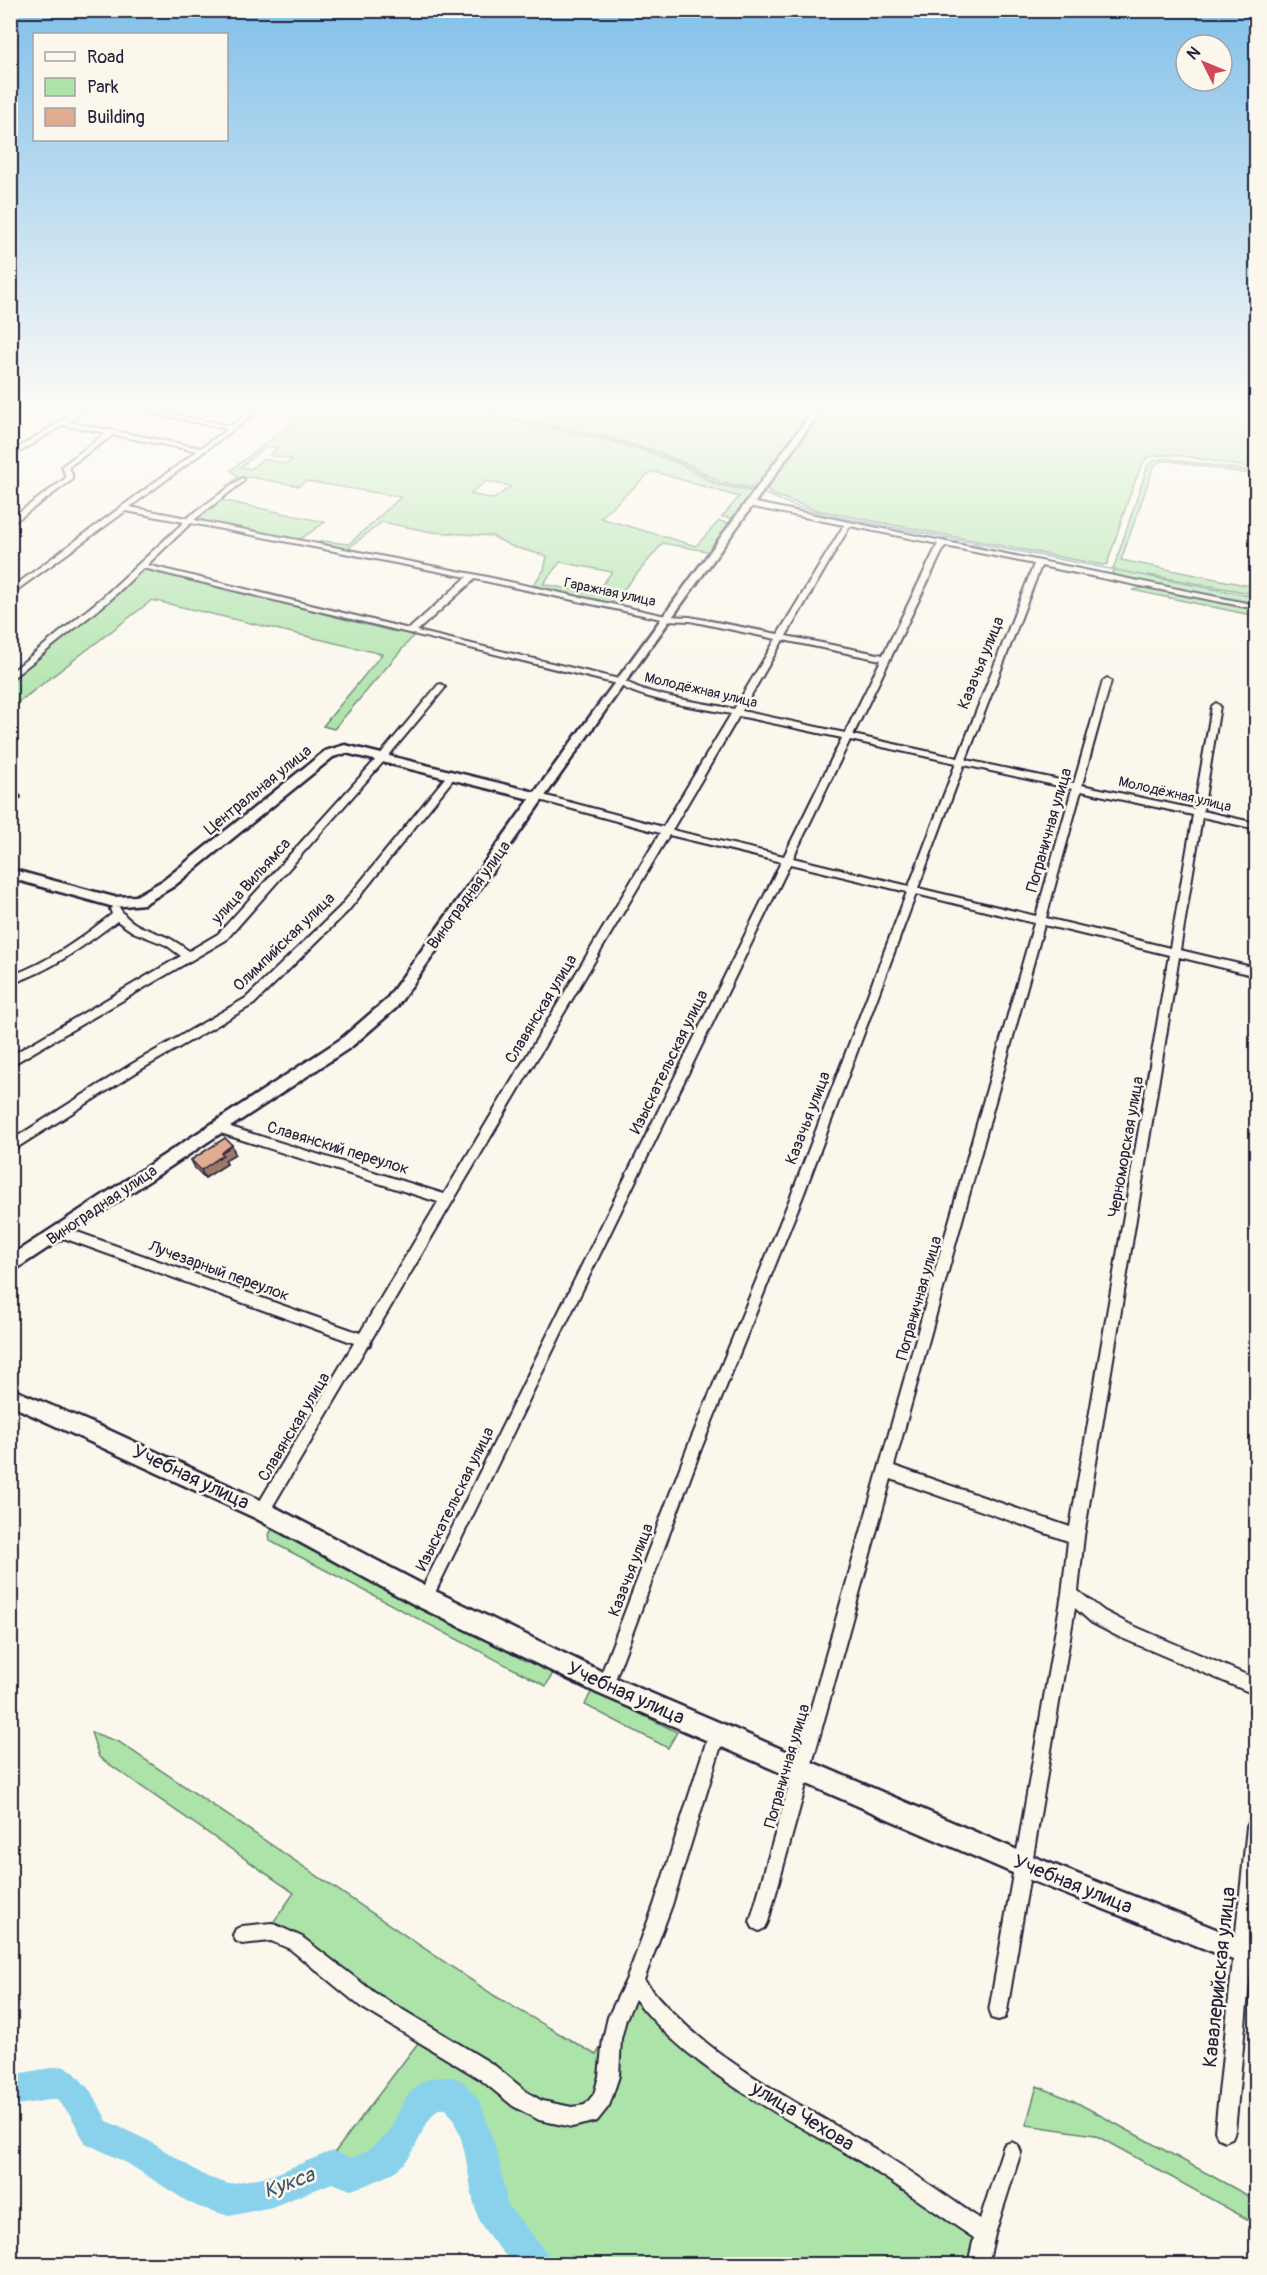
<svg xmlns="http://www.w3.org/2000/svg" width="1267" height="2275" font-family="Pangolin,sans-serif">
<style>
.green{fill:#abe3a8;stroke:#668272;stroke-width:1.5;fill-rule:evenodd}
.lines{fill:none;stroke-linecap:round;stroke-linejoin:round}
.stream{stroke:#608ca5;stroke-width:1.5}
.river{fill:#8ad2ec;fill-rule:evenodd}
.street-casing{stroke:#22223b;stroke-width:4}
.secondary-casing{stroke:#22223b;stroke-width:5}
.street{fill:#fbf7ec;fill-rule:evenodd}
.secondary{fill:#fbf7ec;fill-rule:evenodd}
.wall{fill:#c1957e;stroke:#22223b;stroke-width:1.5}
.shaded-wall{fill:#9d7967;stroke:#22223b;stroke-width:1.5}
.building{fill:#e0ad93;stroke:#22223b;stroke-width:1.5}
.labels{text-anchor:middle;dominant-baseline:central;stroke-width:5;stroke-linejoin:round;paint-order:stroke}
.far-street-label{font-size:14px;fill:#22223b;stroke:#fbf7ec}
.street-label{font-size:16px;fill:#22223b;stroke:#fbf7ec}
.near-street-label{font-size:20px;fill:#22223b;stroke:#fbf7ec}
.near-water-label{font-size:21px;font-style:italic;fill:#415770;stroke:#fbf7ec}
</style>
<rect width="100%" height="100%" fill="#fbf7ec"/>
<filter id="ink" filterUnits="userSpaceOnUse"><feTurbulence type="fractalNoise" baseFrequency=".0167" numOctaves="2"/><feDisplacementMap in="SourceGraphic" scale="12" xChannelSelector="R" yChannelSelector="G"/><feConvolveMatrix kernelMatrix="1 2 1 2 8 2 1 2 1" color-interpolation-filters="sRGB"/></filter>
<g filter="url(#ink)">
<g class="green">
<path d="M295,412H473L608,440L649,452L680,464L715,484L755,492L734,518L722,517L739,497L652,471L600,518L696,546L719,521L730,523L711,552L663,543L612,603L533,585L544,570L547,556L513,547L492,536L432,532L382,522L346,550L317,543L323,541L349,544L401,497L306,481L299,486L249,477L242,478L231,487L227,486L238,477L231,470L304,414ZM267,446L277,448L269,455L292,459L287,464L263,459L251,469L241,467ZM486,481L510,486V487L494,499L470,494ZM560,562L612,572L595,594L543,584Z"/>
<polygon points="483,412 813,412 756,489 720,482 692,466 655,451 609,438"/>
<path d="M821,412H1256V469C1236,466 1160,447 1146,459C1136,468 1114,546 1107,564L1102,565L816,510L771,494L766,490Z"/>
<polygon points="1163,458 1256,472 1256,475 1170,461 1160,461 1154,466 1121,560 1256,587 1256,594 1149,575 1147,576 1256,597 1256,606 1118,577 1112,573 1148,465 1153,461"/>
<polygon points="221,500 325,522 302,538 294,540 196,520 198,515"/>
<polygon points="143,570 151,570 391,631 415,634 334,729 323,726 382,654 152,600 11,708 11,680"/>
<polygon points="1148,587 1256,610 1256,616 1132,590"/>
<polygon points="274,1527 554,1671 546,1686 270,1541 269,1534"/>
<polygon points="592,1690 677,1732 668,1748 585,1705"/>
<polygon points="91,1732 119,1742 495,1996 596,2055 604,2042 602,2083 585,2109 541,2103 270,1927 294,1893 99,1757"/>
<polygon points="635,1995 977,2238 969,2264 545,2264 539,2262 499,2204 488,2155 471,2110 455,2088 430,2086 410,2107 395,2138 371,2161 352,2165 332,2156 421,2039 438,2047 518,2106 594,2121 618,2039"/>
<polygon points="1037,2086 1074,2101 1256,2200 1256,2224 1095,2135 1026,2125"/>
</g>
<g class="lines">
<polyline class="stream" points="476,412 608,439 655,452 690,467 718,484 756,490 794,506 824,514 1256,597"/>
<path class="river" d="M62,2066L73,2071L93,2094L107,2121L149,2141L207,2177L229,2184L272,2175L332,2151L351,2158L364,2153L388,2134L405,2098L420,2083L431,2078L453,2077L464,2082L479,2101L484,2112L500,2163L507,2204L546,2252L551,2264H513C501,2249 481,2231 476,2211C466,2177 469,2139 446,2109H438C424,2123 421,2138 411,2154C399,2175 372,2183 351,2190L332,2183L272,2207L229,2216L199,2207L188,2202L127,2163L85,2143L71,2116L56,2099L17,2105L10,2102V2068L22,2073Z"/>
<defs>
<g id="street">
<path d="M75,412H82L68,422L201,448L227,429L148,412H160L231,426L250,412H257L130,507L187,518L242,478L244,479V481L194,520L473,574L666,616L690,617L778,634L844,525L748,506L747,504L751,502L1256,605V609L1041,566L966,760L1074,783L1103,681L1107,678L1111,681L1082,785L1194,809L1212,706L1216,703L1220,706L1203,811L1256,823V829L1202,817L1180,950L1256,968V976L1179,957L1084,1536L1078,1591L1104,1611L1129,1624L1256,1679V1695L1117,1636L1092,1623L1075,1608L1007,2011L1005,2018L998,2020L991,2018L989,2011L1062,1594L1068,1541L891,1479L768,1922L765,1928L759,1931L753,1928L750,1922L1034,923L916,894L803,1196L701,1449L613,1685L611,1691L605,1693L599,1691L597,1685L687,1449L791,1196L907,892L790,864L430,1603L425,1606L420,1603L417,1598L420,1593L781,862L669,835L371,1340L370,1345L367,1346L267,1516L262,1518L257,1516L255,1511L257,1506L354,1343L58,1236L56,1232L58,1228L62,1227L66,1228L360,1333L438,1202L214,1131L212,1128L214,1125L218,1123L444,1194L660,833L536,799L534,797L539,794L663,827L731,714C698,707 645,701 617,684L143,568L109,601L10,680V673L103,597L184,522L126,511L10,595V589L197,451L113,435L68,467L72,473V480L10,525V519L66,478L62,466L106,433L63,425L10,458V453ZM191,523L467,577L409,629L147,565ZM850,526L938,544L883,655L786,636ZM945,546L1034,564L958,758L853,735ZM475,579L666,620L690,621L776,639L734,709C701,702 650,697 623,680L417,631ZM783,640L881,660L845,733L742,711ZM739,716L842,738L784,856L672,830ZM850,740L956,763L909,886L793,858ZM964,765L1072,789L1036,916L918,888ZM1081,791L1193,815L1170,948L1046,918ZM1044,925L1169,955L1070,1527L894,1466Z"/>
<path d="M441,684L445,687L444,689L385,760L226,940L10,1066V1056L181,956L166,945L133,932L117,921C84,946 51,971 10,984V976C49,962 80,939 112,914L110,909L115,906L119,907C130,927 150,929 169,938C177,942 183,947 189,951L218,934L379,756L438,685Z"/>
<polygon points="451,773 456,776 454,778 348,911 254,1004 140,1070 10,1152 10,1141 132,1064 246,998 340,907 448,774"/>
<polygon points="10,793 18,795 20,797 15,800 10,799"/>
<path d="M717,1725L723,1727L725,1733L672,1905L644,1980C702,2055 782,2094 862,2141C902,2165 941,2192 980,2219L1004,2145L1011,2142L1018,2145L1021,2152L995,2234L988,2264H968L974,2238C935,2212 896,2184 856,2159C778,2113 692,2072 635,1999L626,2019L621,2039L619,2076L609,2106L597,2121L572,2127L539,2120L513,2106L480,2079L361,2007L290,1949L271,1941L242,1944L236,1941L233,1935L236,1929L242,1926L272,1923L302,1937L375,1993L494,2065L527,2092L542,2101L572,2107L585,2105L594,2094L599,2076L603,2039L608,2017L627,1978L654,1905L709,1733L711,1727Z"/>
<polygon points="1256,1818 1256,1910 1235,2131 1232,2138 1225,2141 1218,2138 1215,2131 1247,1827 1250,1821"/>
</g>
<g id="secondary">
<polygon points="812,412 820,412 624,684 396,1008 351,1047 10,1273 10,1256 341,1039 386,1000 530,799 346,753 333,757 174,886 144,904 114,907 10,878 10,869 114,897 136,896 164,880 325,751 345,745 535,792"/>
<polygon points="10,1388 111,1431 269,1504 433,1590 613,1677 1027,1854 1256,1945 1256,1969 1015,1874 597,1693 417,1606 255,1518 10,1405"/>
</g>
</defs>
<use href="#street" class="street-casing"/>
<use href="#secondary" class="secondary-casing"/>
<use href="#street" class="street"/>
<use href="#secondary" class="secondary"/>
</g>
<polygon class="wall" points="232,1145 235,1154 225,1160 227,1164 205,1178 195,1168 191,1160"/>
<polygon class="shaded-wall" points="232,1145 235,1154 225,1160 227,1164 205,1178 201,1170 221,1153"/>
<polygon class="building" points="225,1138 232,1145 221,1153 223,1155 201,1170 191,1160"/>
</g>
<linearGradient id="sky" x2="0" y2="1"><stop stop-color="#82c0ea"/><stop offset="0.56" stop-color="#fdfbf6"/><stop offset="1" stop-color="#fdfbf6" stop-opacity="0"/></linearGradient>
<rect width="1267" height="730" fill="url(#sky)"/>
<g class="labels">
<g class="far-street-label">
<text transform="translate(610 592) rotate(12)">Гаражная улица</text>
<text transform="translate(701 690) rotate(13)">Молодёжная улица</text>
<text transform="translate(1175 794) rotate(13)">Молодёжная улица</text>
</g>
<g class="street-label">
<text transform="translate(981 663) rotate(-68)">Казачья улица</text>
<text transform="translate(258 790) rotate(-39)">Центральная улица</text>
<text transform="translate(1049 830) rotate(-74)">Пограничная улица</text>
<text transform="translate(251 881) rotate(-48)">улица Вильямса</text>
<text transform="translate(469 895) rotate(-54)">Виноградная улица</text>
<text transform="translate(284 942) rotate(-44)">Олимпийская улица</text>
<text transform="translate(541 1009) rotate(-59)">Славянская улица</text>
<text transform="translate(669 1062) rotate(-64)">Изыскательская улица</text>
<text transform="translate(808 1118) rotate(-69)">Казачья улица</text>
<text transform="translate(1126 1147) rotate(-80)">Черноморская улица</text>
<text transform="translate(338 1148) rotate(17)">Славянский переулок</text>
<text transform="translate(102 1205) rotate(-34)">Виноградная улица</text>
<text transform="translate(219 1271) rotate(20)">Лучезарный переулок</text>
<text transform="translate(919 1298) rotate(-74)">Пограничная улица</text>
<text transform="translate(294 1427) rotate(-59)">Славянская улица</text>
<text transform="translate(455 1499) rotate(-64)">Изыскательская улица</text>
<text transform="translate(631 1570) rotate(-69)">Казачья улица</text>
<text transform="translate(787 1766) rotate(-74)">Пограничная улица</text>
</g>
<g class="near-street-label">
<text transform="translate(191 1477) rotate(25)">Учебная улица</text>
<text transform="translate(626 1693) rotate(24)">Учебная улица</text>
<text transform="translate(1073 1884) rotate(22)">Учебная улица</text>
<text transform="translate(1219 1977) rotate(-84)">Кавалерийская улица</text>
<text transform="translate(803 2116) rotate(31)">улица Чехова</text>
</g>
<g class="near-water-label">
<text transform="translate(289 2183) rotate(-20)">Кукса</text>
</g>
</g>
<rect width="1267" height="2275" fill="none" stroke="#fbf7ec" stroke-width="36"/>
<rect x="18" y="18" width="1231" height="2239" fill="none" stroke="#22223b" stroke-width="2" filter="url(#ink)"/>
<rect x="33" y="33" width="195" height="108" fill="#fbf7ec" stroke="#a4a2a5" stroke-width="1.5"/>
<rect x="45" y="52" width="30" height="9" fill="#fbf7ec" stroke="#a4a2a5" stroke-width="1.5"/>
<text x="87" y="63" font-size="18" fill="#22223b">Road</text>
<rect x="45" y="78" width="30" height="18" fill="#abe3a8" stroke="#a4a2a5" stroke-width="1.5"/>
<text x="87" y="93" font-size="18" fill="#22223b">Park</text>
<rect x="45" y="108" width="30" height="18" fill="#e0ad93" stroke="#a4a2a5" stroke-width="1.5"/>
<text x="87" y="123" font-size="18" fill="#22223b">Building</text>
<g transform="translate(1204 63) rotate(313)"><circle r="28" fill="#fbf7ec" stroke="#a4a2a5" stroke-width="1.5"/>
<path d="M0-4.5L10 22L0 15L-10 22Z" fill="#d1495b"/>
<text y="-9" font-size="16" font-weight="bold" text-anchor="middle" fill="#22223b">N</text>
</g>
</svg>
